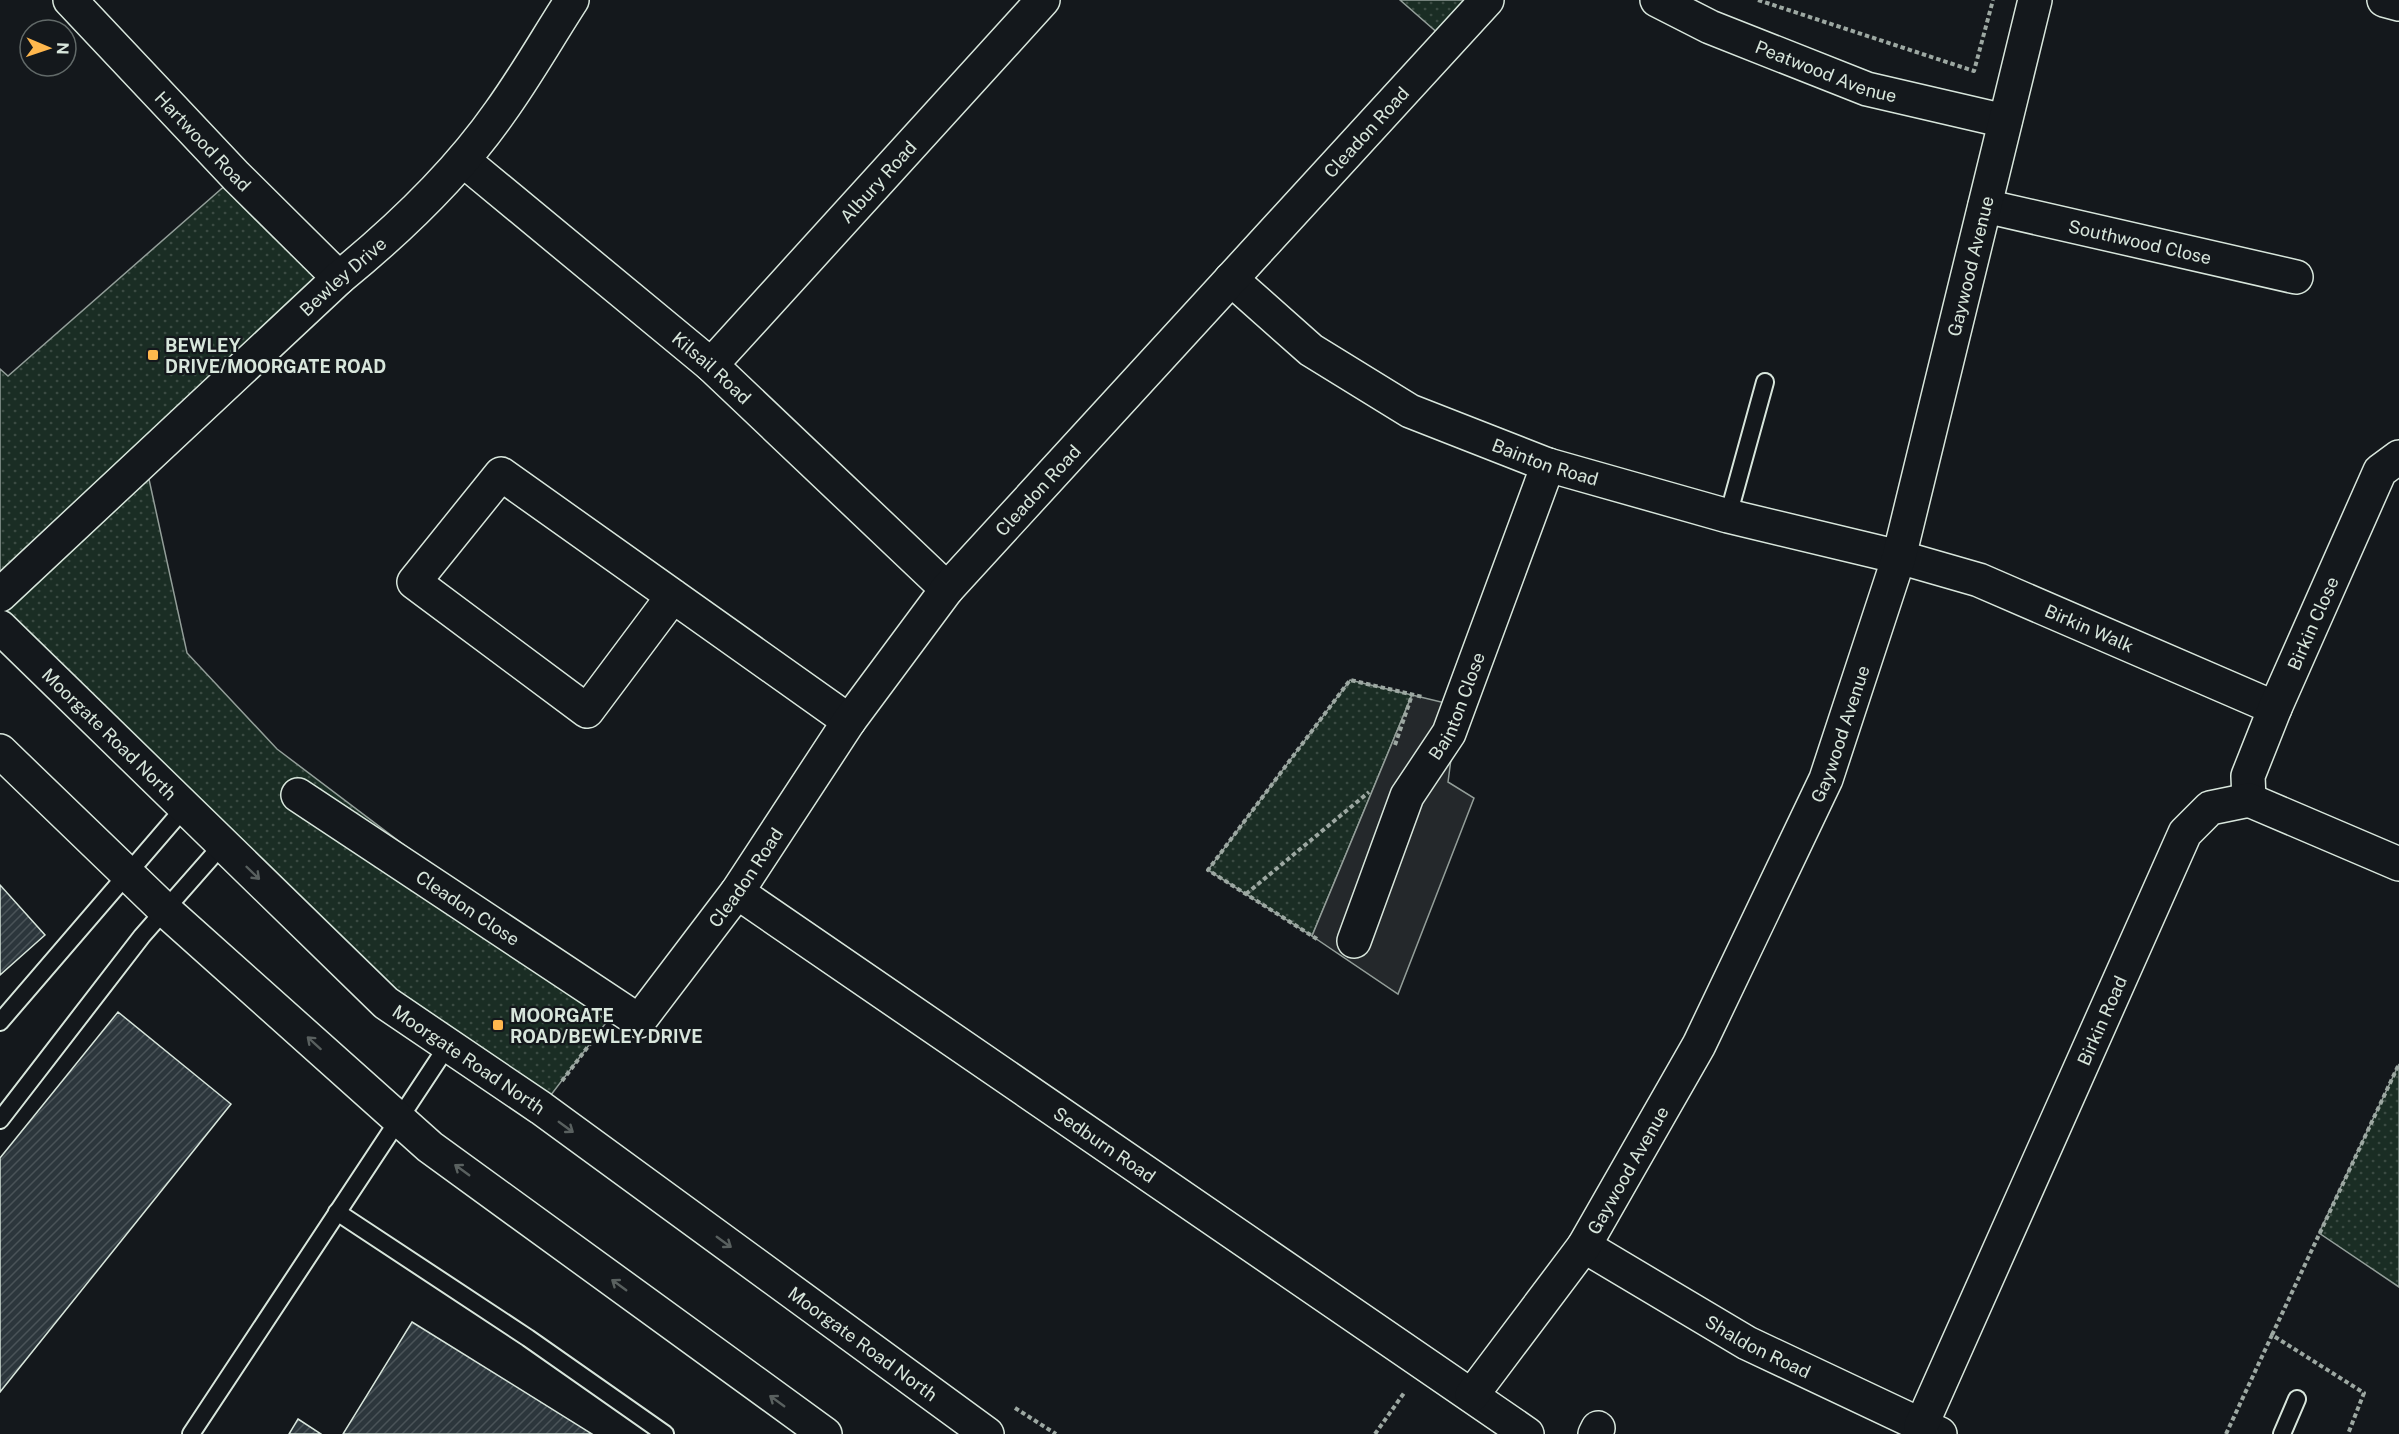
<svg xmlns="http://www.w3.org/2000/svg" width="2399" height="1434" font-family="'Public Sans',sans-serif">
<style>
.grass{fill:url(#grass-dots);stroke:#939e99;stroke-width:1.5}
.parking{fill:#24282b;stroke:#939e99;stroke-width:1.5}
.building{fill:url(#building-hatch);stroke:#d8e6dc;stroke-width:1.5}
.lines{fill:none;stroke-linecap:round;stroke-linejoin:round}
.lane-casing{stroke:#d8e6dc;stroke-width:20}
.street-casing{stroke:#d8e6dc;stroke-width:36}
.secondary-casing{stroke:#d8e6dc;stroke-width:36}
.primary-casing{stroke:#d8e6dc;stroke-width:36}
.path{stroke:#9da8a2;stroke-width:4;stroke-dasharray:4.5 3;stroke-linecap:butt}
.lane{stroke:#14181c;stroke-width:16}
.street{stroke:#14181c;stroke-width:33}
.secondary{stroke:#14181c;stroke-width:33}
.primary{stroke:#14181c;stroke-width:33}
.oneway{stroke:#59605f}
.poi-dot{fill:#ffb74d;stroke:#14181c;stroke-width:2}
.labels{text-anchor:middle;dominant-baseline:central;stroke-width:4.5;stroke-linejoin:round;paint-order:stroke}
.street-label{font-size:18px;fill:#d8e6dc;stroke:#14181c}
.poi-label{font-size:18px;font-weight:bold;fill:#d8e6dc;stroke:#14181c;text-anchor:start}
</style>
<defs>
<pattern id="grass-dots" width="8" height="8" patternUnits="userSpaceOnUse" patternTransform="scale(1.5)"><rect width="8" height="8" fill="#1a2d24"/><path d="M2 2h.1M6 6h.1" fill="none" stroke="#3b4b43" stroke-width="1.8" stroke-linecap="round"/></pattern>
<pattern id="building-hatch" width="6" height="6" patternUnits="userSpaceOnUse" patternTransform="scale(1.5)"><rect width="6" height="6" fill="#2c363c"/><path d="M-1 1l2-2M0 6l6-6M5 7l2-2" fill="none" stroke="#4a5358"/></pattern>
</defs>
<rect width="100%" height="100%" fill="#14181c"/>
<g class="grass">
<polygon points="1400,0 1487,0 1448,42"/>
<polygon points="236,176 339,278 145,461 187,653 277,749 618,1007 541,1108 386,1003 0,627 0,369 8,376"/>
<polygon points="1350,680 1412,695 1312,936 1208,870"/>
<polygon points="2399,1064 2399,1287 2319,1233"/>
</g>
<polygon class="parking" points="1412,695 1458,706 1448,782 1474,798 1398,994 1312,936"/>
<g class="building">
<polygon points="0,885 45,935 0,975"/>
<polygon points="118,1012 231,1104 0,1392 0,1158"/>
<polygon points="412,1322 592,1434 343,1434"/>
<polygon points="298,1419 321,1434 289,1434"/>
</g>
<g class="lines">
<defs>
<g id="lane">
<polyline points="1728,516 1765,382"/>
<polyline points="0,1022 185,807"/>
<polyline points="0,1120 142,936 223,844"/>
<polyline points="337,1212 528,1338 665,1434"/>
<polyline points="191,1434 448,1045"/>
<polyline points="2282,1434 2297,1399"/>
</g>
<g id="street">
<path id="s1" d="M70,0L236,176L339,278"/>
<path id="s2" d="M1657,0L1710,27L1867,89L2005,121"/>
<polyline points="2384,0 2399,4"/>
<path id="s3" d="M463,160L711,365L947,589"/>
<path id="s4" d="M1985,206L2296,277"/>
<path id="s5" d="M1231,279L1311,350L1410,411L1548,465L1728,516L1899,557L1979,580L2275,708"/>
<path id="s6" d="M711,365L1043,0"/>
<polyline points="673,596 587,711 414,582 501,474 849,721"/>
<path id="s7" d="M298,795L639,1021L737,892L849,721L947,589L1487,0"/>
<path id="s8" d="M2249,800L2248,776L2275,708L2380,471L2399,457"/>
<path id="s9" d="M737,892L1527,1434"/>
<path id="s10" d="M1354,941L1407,796L1449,733L1548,465"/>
<path id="s11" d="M1584,1246L1747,1343L1940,1434"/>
<path id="s12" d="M1472,1395L1584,1246L1699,1045L1826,779L1899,557L2035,0"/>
<path id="s13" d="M1921,1426L2185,833L2210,808L2249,800L2399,864"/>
<polyline points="1595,1434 1598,1428"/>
</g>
<g id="secondary">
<path id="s14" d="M0,595L339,278C399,229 456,175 500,112C526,76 548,37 572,0"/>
</g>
<g id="primary">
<path id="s15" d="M0,627L386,1003L541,1108L987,1434"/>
<polyline points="0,751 165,910 430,1147 825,1434"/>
</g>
</defs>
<use href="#lane" class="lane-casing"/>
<use href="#street" class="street-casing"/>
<use href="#secondary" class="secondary-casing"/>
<use href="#primary" class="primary-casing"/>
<g class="path">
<polyline points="1758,0 1974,71 1993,0"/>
<polyline points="1395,745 1412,695"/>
<polyline points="1246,894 1369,792"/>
<polyline points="1317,939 1208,870 1350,680 1423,697"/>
<polyline points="562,1081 596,1036"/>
<polyline points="2272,1335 2399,1064"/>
<polyline points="1015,1408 1056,1434"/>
<polyline points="1375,1434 1404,1393"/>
<polyline points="2226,1434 2272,1335 2364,1393 2348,1434"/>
</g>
<use href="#lane" class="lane"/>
<use href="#street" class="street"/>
<use href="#secondary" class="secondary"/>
<use href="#primary" class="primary"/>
</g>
<defs><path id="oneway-shaft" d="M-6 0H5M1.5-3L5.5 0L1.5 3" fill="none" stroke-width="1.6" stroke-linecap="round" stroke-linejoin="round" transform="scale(1.5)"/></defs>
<g class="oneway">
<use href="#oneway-shaft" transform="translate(253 873) rotate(44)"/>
<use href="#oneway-shaft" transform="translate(314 1043) rotate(-138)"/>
<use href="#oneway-shaft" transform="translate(566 1127) rotate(36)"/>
<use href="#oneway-shaft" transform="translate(462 1170) rotate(-144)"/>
<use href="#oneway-shaft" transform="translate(724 1242) rotate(36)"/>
<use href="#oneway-shaft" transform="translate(619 1285) rotate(-144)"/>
<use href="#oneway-shaft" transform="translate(777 1401) rotate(-144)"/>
</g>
<g class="poi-dot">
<rect x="147" y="349" width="12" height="12" rx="3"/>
<rect x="492" y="1019" width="12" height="12" rx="3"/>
</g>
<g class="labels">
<g class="street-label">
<text stroke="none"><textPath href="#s2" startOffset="184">Peatwood Avenue</textPath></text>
<text stroke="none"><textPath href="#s7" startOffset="1560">Cleadon Road</textPath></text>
<text stroke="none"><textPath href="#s1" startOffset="194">Hartwood Road</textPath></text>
<text stroke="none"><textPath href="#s6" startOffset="248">Albury Road</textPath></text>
<text stroke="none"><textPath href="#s4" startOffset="159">Southwood Close</textPath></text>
<text stroke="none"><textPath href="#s12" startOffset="1246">Gaywood Avenue</textPath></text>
<text stroke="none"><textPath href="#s14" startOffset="468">Bewley Drive</textPath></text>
<text stroke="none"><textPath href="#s3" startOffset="324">Kilsail Road</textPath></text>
<text stroke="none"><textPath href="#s5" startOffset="368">Bainton Road</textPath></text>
<text stroke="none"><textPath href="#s7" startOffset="1074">Cleadon Road</textPath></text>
<text stroke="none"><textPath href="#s8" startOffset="190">Birkin Close</textPath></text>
<text stroke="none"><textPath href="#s5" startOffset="938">Birkin Walk</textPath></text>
<text stroke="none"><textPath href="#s10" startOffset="258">Bainton Close</textPath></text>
<text stroke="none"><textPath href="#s12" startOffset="760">Gaywood Avenue</textPath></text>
<text stroke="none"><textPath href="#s15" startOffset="153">Moorgate Road North</textPath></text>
<text stroke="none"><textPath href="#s7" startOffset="588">Cleadon Road</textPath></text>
<text stroke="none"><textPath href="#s7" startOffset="204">Cleadon Close</textPath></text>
<text stroke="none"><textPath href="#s13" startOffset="444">Birkin Road</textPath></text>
<text stroke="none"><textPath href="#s15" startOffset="639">Moorgate Road North</textPath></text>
<text stroke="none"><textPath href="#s9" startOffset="446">Sedburn Road</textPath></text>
<text stroke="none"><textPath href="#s12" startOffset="274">Gaywood Avenue</textPath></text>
<text stroke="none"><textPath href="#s15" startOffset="1125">Moorgate Road North</textPath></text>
<text stroke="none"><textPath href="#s11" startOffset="201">Shaldon Road</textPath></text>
</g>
<g class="poi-label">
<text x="165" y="345">BEWLEY<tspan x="165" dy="21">DRIVE/MOORGATE ROAD</tspan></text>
<text x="510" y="1015">MOORGATE<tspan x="510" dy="21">ROAD/BEWLEY DRIVE</tspan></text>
</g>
</g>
<g transform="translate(48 48) rotate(92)"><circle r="28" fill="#14181c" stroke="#626a69" stroke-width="1.5"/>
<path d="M0-4.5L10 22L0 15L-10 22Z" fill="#ffb74d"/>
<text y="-9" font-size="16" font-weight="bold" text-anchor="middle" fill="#d8e6dc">N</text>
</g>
</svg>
